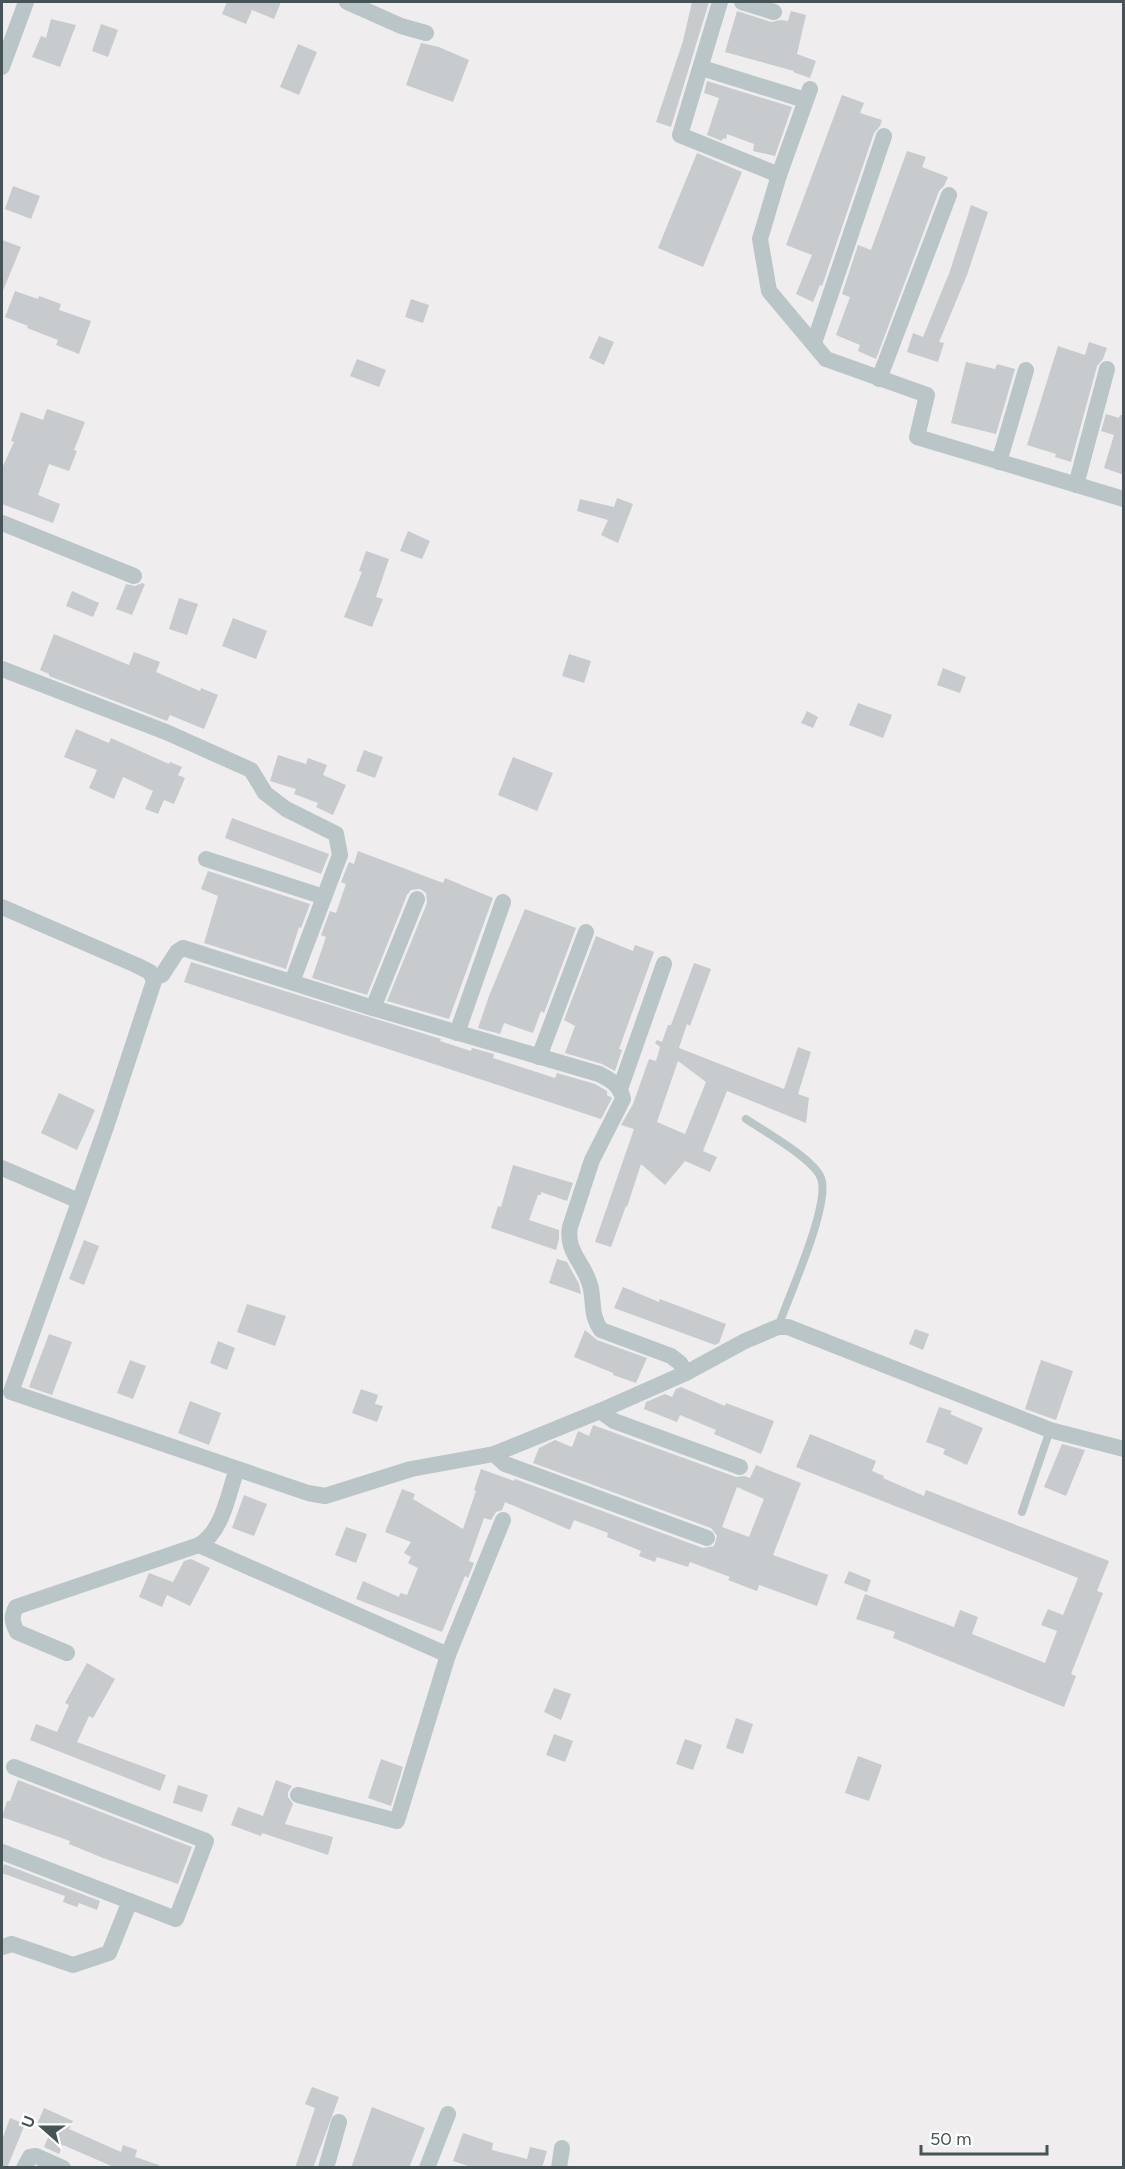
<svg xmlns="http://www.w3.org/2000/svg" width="1125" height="2169" font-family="Figtree,sans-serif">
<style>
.building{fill:#c7cbce;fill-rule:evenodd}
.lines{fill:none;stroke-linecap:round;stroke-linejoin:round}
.lane{stroke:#b9c5c7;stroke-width:8}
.street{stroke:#b9c5c7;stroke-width:16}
</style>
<rect width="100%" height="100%" fill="#efeded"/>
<g class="building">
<polygon points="227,2 281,2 274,19 252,10 246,24 222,14"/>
<polygon points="692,2 709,2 671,127 656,122 683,41"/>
<polygon points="737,11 771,22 781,20 788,21 791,11 806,15 797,54 816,61 810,78 793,72 794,71 725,52"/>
<polygon points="51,19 76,25 60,67 32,57 41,36 46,38"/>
<polygon points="101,24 118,30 108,57 92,51"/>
<polygon points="421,43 439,47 469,60 453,102 406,85"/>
<polygon points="298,44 317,52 299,95 280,87"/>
<polygon points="707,81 792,107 775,156 753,151 754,144 727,134 726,139 723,138 722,141 707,135 719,98 704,93"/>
<polygon points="842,95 864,103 860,113 882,120 880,126 874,133 822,286 820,285 813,302 796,294 812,255 786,245"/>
<polygon points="907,151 926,157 922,167 948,177 944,186 939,191 876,359 858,351 860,345 836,335 850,297 842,294 858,245 871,250"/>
<polygon points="697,153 742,172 703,267 658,248"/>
<polygon points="13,186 40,196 31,219 5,209"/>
<polygon points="971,205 988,212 967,275 939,342 944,343 938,362 907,352 913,333 923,337 950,271"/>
<polygon points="2,240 21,247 2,293"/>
<polygon points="15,291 38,299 39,296 61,304 59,310 91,321 79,354 56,345 58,340 27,328 28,326 5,317"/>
<polygon points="411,299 429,305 423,323 405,317"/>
<polygon points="599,336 614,342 604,365 589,358"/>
<polygon points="1089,342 1107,348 1103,359 1097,366 1071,462 1055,457 1056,454 1027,445 1058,346 1085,355"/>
<polygon points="357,359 386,370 379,387 350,376"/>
<polygon points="966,362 995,369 997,364 1015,369 996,434 951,423"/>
<polygon points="47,409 85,422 74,450 77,451 69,471 49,464 38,495 60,504 53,523 2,504 2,468 14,442 11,441 21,412 43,420"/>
<polygon points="1106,414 1119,418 1120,415 1124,415 1124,475 1104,468 1114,435 1101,431"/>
<polygon points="617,498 633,504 618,543 601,535 608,520 577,511 580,499 614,507"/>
<polygon points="408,531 430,541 422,559 400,551"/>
<polygon points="366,551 389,559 376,597 383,599 372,627 344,617 362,572 359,571"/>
<polygon points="142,583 145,584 132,615 116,609 126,584 135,586"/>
<polygon points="72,591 99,603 93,617 66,606"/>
<polygon points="179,598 198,604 187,635 169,629"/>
<polygon points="233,618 267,631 256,659 222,646"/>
<polygon points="54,634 129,665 134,652 160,662 156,672 200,691 201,688 218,695 204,729 170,715 167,721 49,676 49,674 40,670"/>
<polygon points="569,654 591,661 584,683 562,676"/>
<polygon points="943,668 966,677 960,693 937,685"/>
<polygon points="858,703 892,715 883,738 849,725"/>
<polygon points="807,711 818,717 813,728 801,723"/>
<polygon points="76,729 109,743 111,738 169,764 170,762 182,767 178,775 185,778 174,804 164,800 158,814 145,809 153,791 123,777 114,799 89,788 97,770 64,757"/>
<polygon points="364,750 383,757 375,778 356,771"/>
<polygon points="278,755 306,764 308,758 327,765 323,775 346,785 333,815 316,807 318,803 294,794 296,789 270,781"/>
<polygon points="513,757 553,773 537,811 498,795"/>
<polygon points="232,818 329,854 321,874 225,838"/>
<polygon points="358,851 443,883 445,878 493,898 449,1019 387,1001 427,903 426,893 420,889 411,890 407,895 367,995 312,978 326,937 321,935 330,911 336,913 346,884 341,882 349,862 354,864"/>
<polygon points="208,871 310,904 301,928 299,927 286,969 204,943 218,896 201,889"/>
<polygon points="525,909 576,928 544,1013 541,1011 533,1033 504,1023 500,1034 478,1028 489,996"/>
<polygon points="596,936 633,951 635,945 654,952 619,1049 622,1050 615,1071 602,1064 565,1053 575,1026 564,1020"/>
<polygon points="191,962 441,1039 440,1041 471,1051 472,1048 494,1054 493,1058 555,1078 557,1073 595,1084 607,1091 607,1095 612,1098 601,1119 184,982"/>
<path d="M694,963L711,969L690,1026L687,1024L679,1048L784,1089L798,1047L811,1052L798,1094L809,1098L806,1123L727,1091L703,1151L717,1157L710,1172L685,1161L665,1185L641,1164L627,1207L626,1206L611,1247L595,1242L634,1129L621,1125L633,1104L649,1059L656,1061L660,1047L655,1043L657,1040L662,1042L668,1025H671ZM678,1061L706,1082L685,1134L657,1122Z"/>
<polygon points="59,1093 95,1110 77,1150 41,1133"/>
<polygon points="513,1165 573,1183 567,1201 541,1192 541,1195 538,1195 529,1220 559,1230 559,1239 556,1250 491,1228 498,1206 501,1207"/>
<polygon points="84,1240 99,1246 84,1285 69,1279"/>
<polygon points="557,1259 567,1262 579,1284 581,1294 549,1283"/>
<polygon points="623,1287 659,1302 660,1299 726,1324 719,1343 715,1345 614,1308"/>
<polygon points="247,1304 286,1316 275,1346 237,1332"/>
<polygon points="915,1329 929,1334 923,1350 909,1344"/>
<polygon points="585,1330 597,1340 647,1358 636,1383 613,1375 613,1373 574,1357"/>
<polygon points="49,1334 72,1342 52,1395 29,1387"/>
<polygon points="218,1341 235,1348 227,1370 210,1363"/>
<polygon points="130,1360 146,1366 133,1399 117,1393"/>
<polygon points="1041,1360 1073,1371 1056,1420 1025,1409"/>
<polygon points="681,1387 725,1406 726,1403 774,1421 761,1454 714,1434 716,1430 680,1415 677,1422 644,1409 646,1402 665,1394 672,1397 676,1389"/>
<polygon points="361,1389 378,1395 375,1404 383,1406 377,1422 352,1413"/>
<polygon points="190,1401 221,1413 209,1445 178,1433"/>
<polygon points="939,1407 952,1411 950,1414 983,1428 967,1465 943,1454 945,1449 926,1442"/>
<path d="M593,1425L736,1477L744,1476L750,1478L756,1465L801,1483L773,1555L828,1575L817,1606L759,1585L757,1591L728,1580L730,1577L690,1562L688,1567L657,1557L655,1562L639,1556L641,1551L607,1537L608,1533L574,1520L570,1530L505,1502L502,1510L496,1512L491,1520L484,1518L469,1561L474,1563L468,1578L465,1576L442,1632L356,1599L363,1581L399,1597L400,1593L407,1595L418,1568L408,1563L411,1557L404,1553L411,1542L385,1532L402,1489L415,1494L413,1499L463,1529L476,1491L474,1490L481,1469L514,1481L515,1479L703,1548L714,1546L717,1536L711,1528L533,1463L539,1448L555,1440L572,1447L578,1431L589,1436ZM737,1487L764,1499L749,1537L722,1527Z"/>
<polygon points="810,1434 876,1461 872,1471 884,1476 883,1478 924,1496 926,1490 1109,1561 1097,1591 1103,1593 1071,1674 1076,1676 1064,1707 893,1638 895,1632 856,1619 865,1594 954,1627 960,1610 978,1617 972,1634 1045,1663 1057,1631 1041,1625 1048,1609 1063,1615 1078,1578 796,1467"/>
<polygon points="1062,1444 1085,1450 1066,1496 1044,1487"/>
<polygon points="244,1495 267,1504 254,1536 232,1528"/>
<polygon points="346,1527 367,1534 356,1563 335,1555"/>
<polygon points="191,1559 210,1568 190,1606 167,1595 162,1607 139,1597 149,1573 173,1582 184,1561"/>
<polygon points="849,1571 871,1580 867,1592 844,1583"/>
<polygon points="87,1663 115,1679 93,1718 89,1716 77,1742 166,1775 160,1791 30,1740 36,1724 57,1732 69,1705 65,1703"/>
<polygon points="554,1688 571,1694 561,1720 544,1712"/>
<polygon points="736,1718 753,1724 743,1754 726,1748"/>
<polygon points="554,1734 573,1741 565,1762 546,1755"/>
<polygon points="685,1739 702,1745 693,1770 676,1764"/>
<polygon points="858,1756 882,1765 869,1801 845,1793"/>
<polygon points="381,1759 403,1767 391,1806 368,1798"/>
<polygon points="18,1780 192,1847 178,1884 103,1858 69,1844 70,1841 2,1817 7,1801 10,1801"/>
<polygon points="276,1780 292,1786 288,1792 288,1797 293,1804 285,1824 333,1837 328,1855 262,1833 261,1836 231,1825 238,1807 263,1816"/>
<polygon points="178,1785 208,1795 202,1812 173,1803"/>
<polygon points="4,1864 100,1901 97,1910 79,1903 77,1907 63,1902 65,1896 2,1873"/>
<polygon points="312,2087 339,2097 313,2168 295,2168 315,2108 305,2104"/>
<polygon points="372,2107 425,2128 409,2168 351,2168"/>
<polygon points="44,2108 73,2121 69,2129 121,2152 123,2145 137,2150 135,2157 159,2165 159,2168 116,2168 63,2145 59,2154 44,2147 50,2133 36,2127"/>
<polygon points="10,2118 25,2124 7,2168 2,2168 2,2140"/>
<polygon points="463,2133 493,2143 492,2150 527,2159 530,2147 547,2151 542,2168 474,2168 453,2161"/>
</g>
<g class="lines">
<g class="lane">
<path d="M746,1119C764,1131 814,1159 821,1178C831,1204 788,1298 778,1327"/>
<polyline points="1022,1512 1050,1430"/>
</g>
<g class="street">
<polyline points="347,2 401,26 426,33"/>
<polyline points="720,2 680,135 779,175"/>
<polyline points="742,2 774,12"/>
<polyline points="2,67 26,2"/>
<polyline points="702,68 805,100"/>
<polyline points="810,89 779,175 760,239 769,291 826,359 927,395 917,437 1124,499"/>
<polyline points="814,343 884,136"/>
<polyline points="879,379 949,195"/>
<polyline points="999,462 1026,370"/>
<polyline points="1076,485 1107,369"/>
<polyline points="2,523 134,576"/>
<polyline points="2,669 166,732 251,770 265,793 286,809 336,834 340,855 292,982"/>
<polyline points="206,859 324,897"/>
<polyline points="2,907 136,965 150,972 154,981 106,1127 11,1392 308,1493 325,1496 411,1469 494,1454 600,1411 686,1373 745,1341 778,1327 788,1327 1050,1430 1124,1449"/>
<path d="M154,977L162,975L177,952L183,948L373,1008L599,1074C611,1080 620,1085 623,1099L592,1160L570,1227C565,1253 587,1265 591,1289C594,1305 591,1316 601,1330L671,1356L680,1363L686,1373"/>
<polyline points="373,1008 417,899"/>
<polyline points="457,1033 503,902"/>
<polyline points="539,1057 586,932"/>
<polyline points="620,1089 664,964"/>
<polyline points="2,1168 79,1201"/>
<polyline points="600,1411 614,1421 740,1467"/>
<polyline points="494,1454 505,1464 707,1538"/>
<polyline points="199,1545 448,1655"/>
<path d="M67,1653L17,1632C12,1622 11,1617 16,1607L199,1545C223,1531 228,1494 237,1469"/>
<polyline points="298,1795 397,1821 448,1655 503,1520"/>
<polyline points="2,1852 176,1919 206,1841 14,1767"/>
<polyline points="2,1947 12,1944 73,1965 109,1953 130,1901"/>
<polyline points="24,2168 30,2157 36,2156 63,2168"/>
<polyline points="326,2168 339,2122"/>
<polyline points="427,2168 448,2114"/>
<polyline points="559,2168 562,2148"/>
</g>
</g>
<rect width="1125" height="2169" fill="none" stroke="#475457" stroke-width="6"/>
<g transform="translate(42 2127) rotate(291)" stroke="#ffffff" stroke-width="4.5" paint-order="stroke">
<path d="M0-4.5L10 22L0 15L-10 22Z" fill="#475457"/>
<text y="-9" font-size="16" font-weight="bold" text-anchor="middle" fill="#475457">U</text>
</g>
<path d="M921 2145v9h126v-9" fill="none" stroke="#475457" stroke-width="3"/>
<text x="930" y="2145" font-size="18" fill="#475457" stroke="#ffffff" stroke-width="4.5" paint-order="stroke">50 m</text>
</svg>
